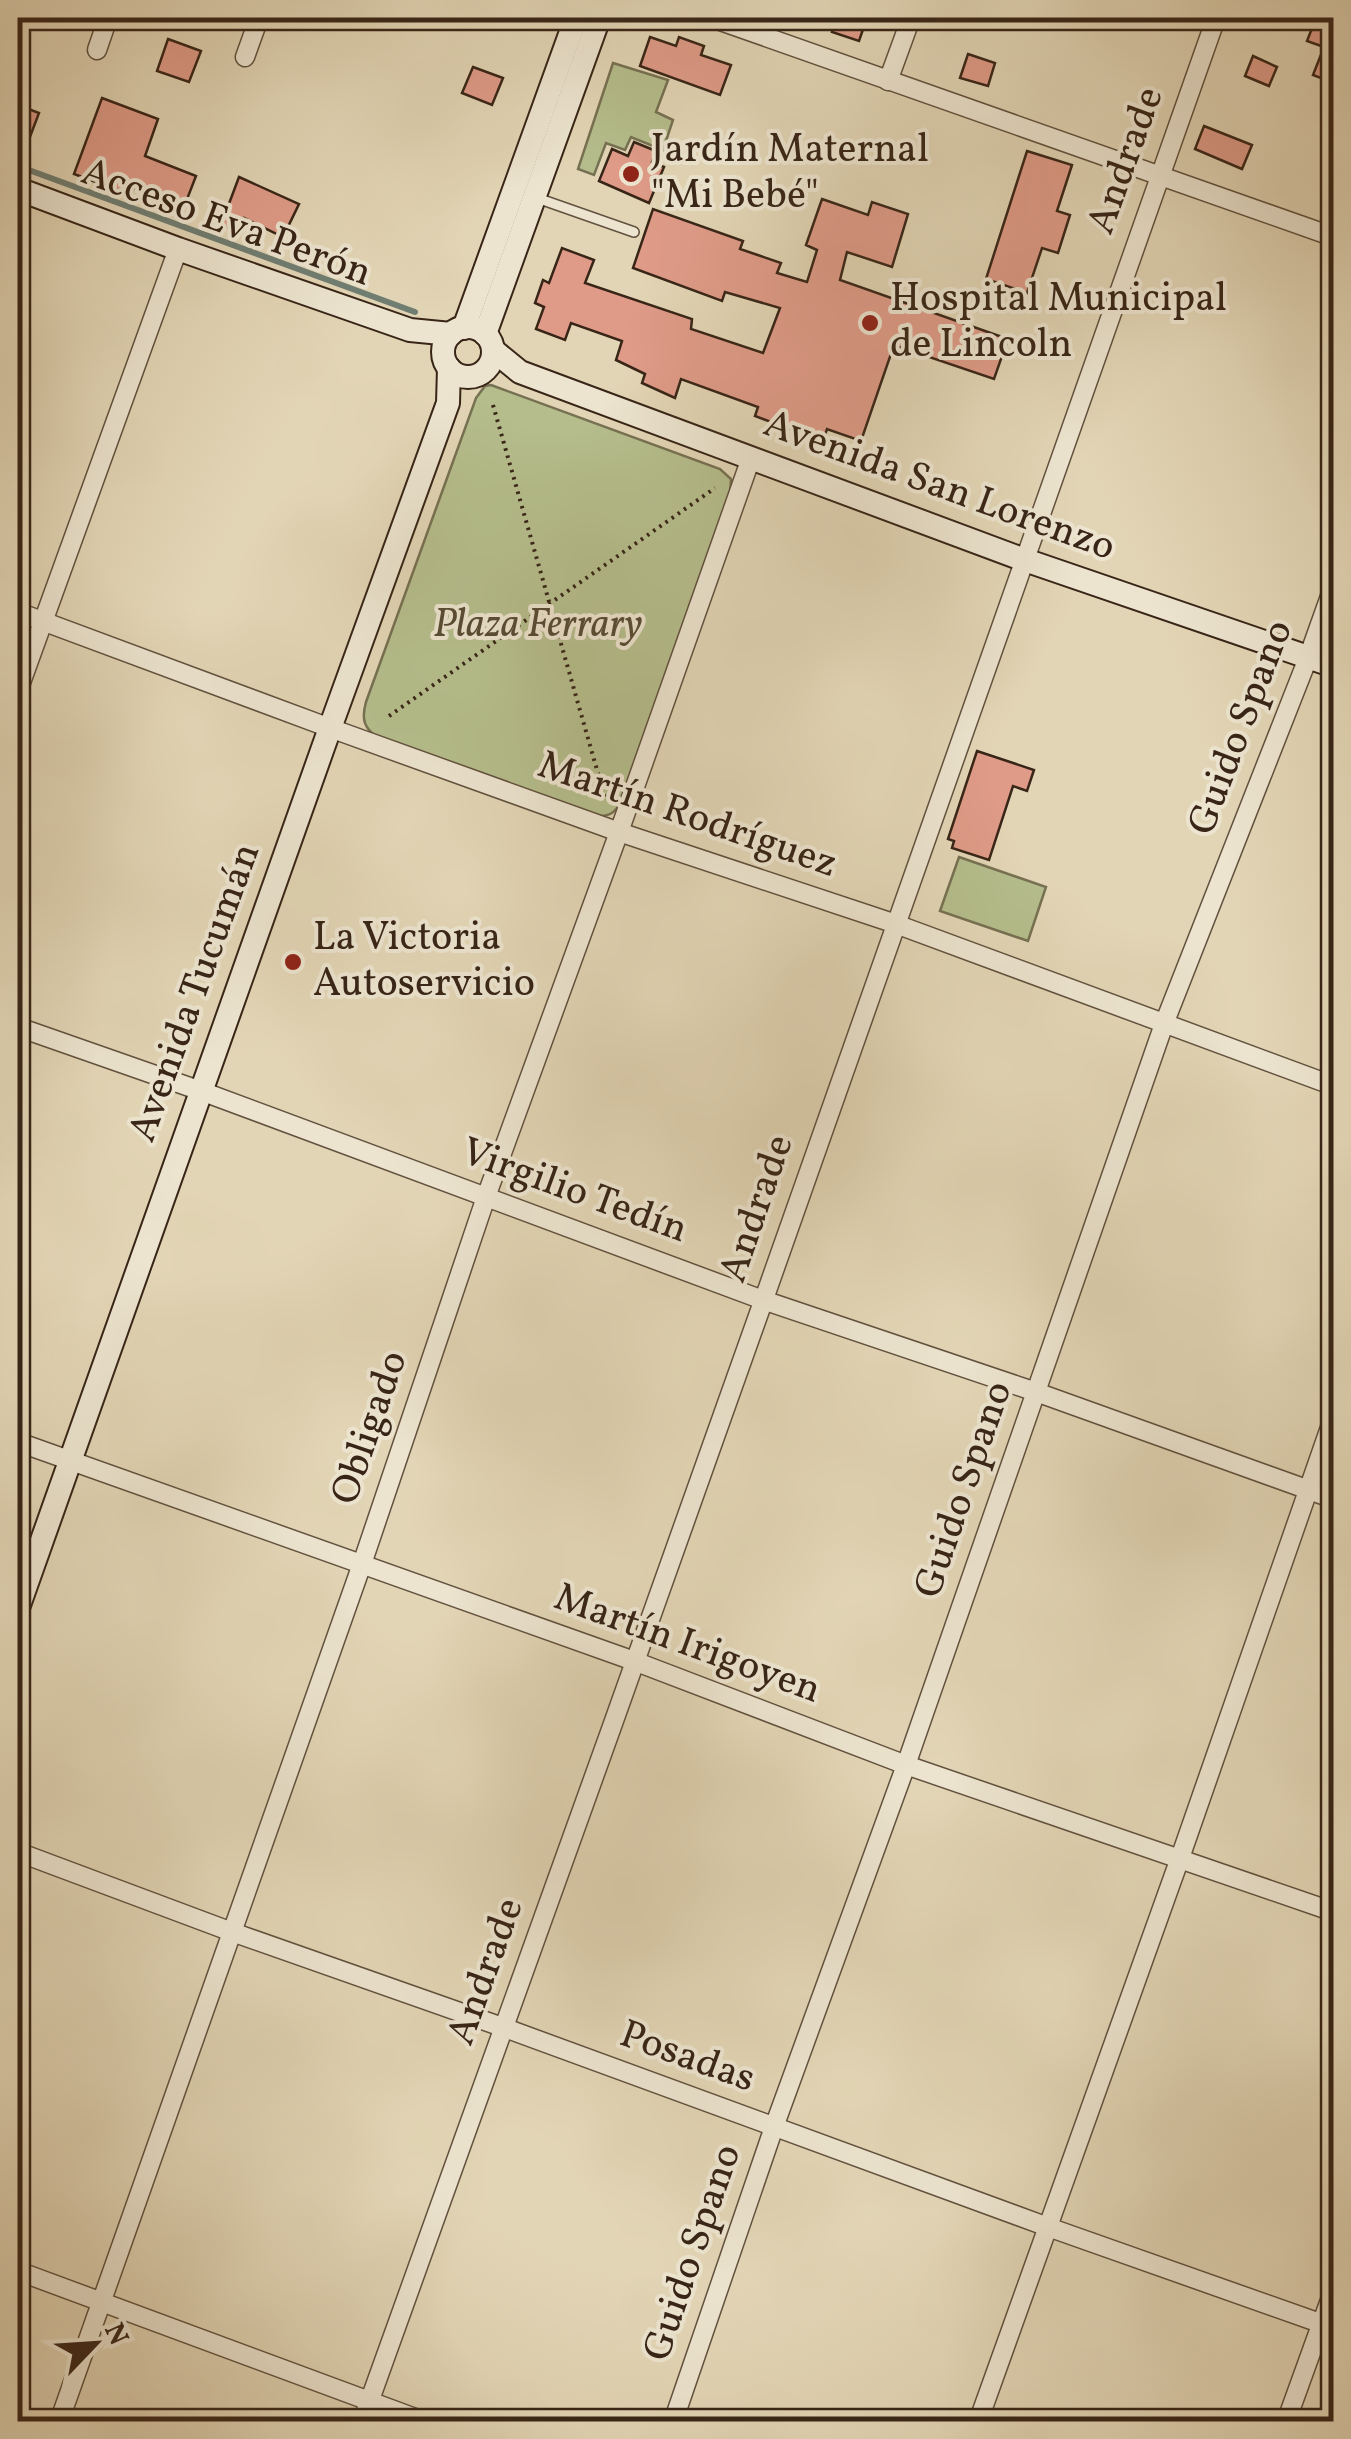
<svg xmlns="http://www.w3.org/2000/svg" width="1351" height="2439" font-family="Vollkorn,serif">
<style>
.green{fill:#b5bd8c;stroke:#767152;stroke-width:2.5}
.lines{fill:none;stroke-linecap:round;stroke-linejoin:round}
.stream{stroke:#707e72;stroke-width:6}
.building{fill:#df9b88;stroke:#382517;stroke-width:2.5}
.lane-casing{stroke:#62513e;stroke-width:12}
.street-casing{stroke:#62513e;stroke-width:21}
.secondary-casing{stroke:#382517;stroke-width:26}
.path{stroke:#382517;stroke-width:4;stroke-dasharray:2.5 5;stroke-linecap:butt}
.lane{stroke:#ece4cf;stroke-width:9}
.street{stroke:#ece4cf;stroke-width:18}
.secondary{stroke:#ece4cf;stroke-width:22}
.poi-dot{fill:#8f2418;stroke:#ece4cf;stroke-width:4}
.labels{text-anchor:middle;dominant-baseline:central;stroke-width:8;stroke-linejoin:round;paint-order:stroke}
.poi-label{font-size:40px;fill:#382517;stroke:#ece4cf;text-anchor:start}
.street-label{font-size:40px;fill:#382517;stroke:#ece4cf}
.park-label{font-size:40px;font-style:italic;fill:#574b34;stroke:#ece4cf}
</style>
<rect width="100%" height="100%" fill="#e2d5b5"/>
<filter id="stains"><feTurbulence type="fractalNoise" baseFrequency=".002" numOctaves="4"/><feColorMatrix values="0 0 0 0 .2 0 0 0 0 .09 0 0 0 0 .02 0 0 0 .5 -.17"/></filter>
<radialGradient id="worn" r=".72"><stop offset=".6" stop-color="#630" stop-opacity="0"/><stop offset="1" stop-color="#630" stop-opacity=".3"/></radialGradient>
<g class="green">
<polygon points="613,63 668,80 656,112 673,120 663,150 631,137 625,150 606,143 594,175 578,169"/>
<path d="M491,385L720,469L731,479L730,495L621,802C615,813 609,817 595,816L379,739C364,728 361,720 366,702L476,398L485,386Z"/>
<polygon points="959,857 1046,887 1028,941 940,911"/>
</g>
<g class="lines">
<polyline class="stream" points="18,166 415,312"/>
</g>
<g class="building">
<polygon points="837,18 867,18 859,41 832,32"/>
<polygon points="1316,18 1334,18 1334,83 1313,75 1324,47 1307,41"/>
<polygon points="650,37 676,46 679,37 704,46 701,55 731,65 720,95 640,66"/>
<polygon points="168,39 201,51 189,82 157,71"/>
<polygon points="968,54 995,63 988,86 960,78"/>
<polygon points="1253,56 1277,67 1269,86 1245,76"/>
<polygon points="473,67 503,78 492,105 462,93"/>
<polygon points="102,98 158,119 145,156 196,176 184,207 133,188 131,195 74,174"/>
<polygon points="18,105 39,113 19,166 18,166"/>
<polygon points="1204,126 1252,145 1242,169 1195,149"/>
<polygon points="634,142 656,151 652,162 664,167 649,203 599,181 612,149 628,156"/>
<polygon points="1027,151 1072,165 1057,211 1070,215 1058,253 1042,248 1027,293 986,279"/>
<polygon points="239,177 299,204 283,237 244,218 239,232 221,225"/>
<polygon points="822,199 868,215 872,202 908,214 892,267 847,252 840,280 1008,339 994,379 894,345 861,441 827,429 823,441 755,416 758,407 681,379 675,398 642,383 645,374 616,360 622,341 571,323 565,340 536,329 544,307 535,303 543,280 549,283 562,248 594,260 585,283 692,319 691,329 763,353 780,308 725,292 722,301 633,268 653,209 743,241 740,249 781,263 777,273 807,282 817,250 806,245"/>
<polygon points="977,751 1034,770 1027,791 1013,786 989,860 952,848 954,841 948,839"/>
</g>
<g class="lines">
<defs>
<polyline id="lane" points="537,198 634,232"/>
<g id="street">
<polyline points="712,18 1334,237"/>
<polyline points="97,50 108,18"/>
<polyline points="245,57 259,18"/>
<polyline points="888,81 911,18"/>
<polyline points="18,612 330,728 619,832 893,923 1334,1086"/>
<polyline points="18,691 178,249"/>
<polyline points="18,1027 201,1091 763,1300 1036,1392 1334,1499"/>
<polyline points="18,1442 634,1661 906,1765 1334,1912"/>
<polyline points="18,1852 232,1932 505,2028 1048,2227 1334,2328"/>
<polyline points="18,2271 426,2422"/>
<polyline points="59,2422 362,1564 486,1197 619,832 751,458"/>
<path d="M362,2422C496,2048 632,1674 764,1299C914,872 1062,444 1216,18"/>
<polyline points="673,2422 774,2127 906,1765 1164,1024 1308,658 1334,585"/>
<polyline points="978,2422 1180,1858 1334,1416"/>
<polyline points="1286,2422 1334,2289"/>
</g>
<g id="secondary">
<polyline points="18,189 178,249 410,330 451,334"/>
<circle cx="468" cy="352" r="25"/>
<polyline points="464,328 576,18"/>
<polyline points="485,334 599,18"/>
<polyline points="493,350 520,372 1022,559 1334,666"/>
<polyline points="18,1608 330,728 448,403 449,368"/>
</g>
</defs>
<use href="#lane" class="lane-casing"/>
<use href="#street" class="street-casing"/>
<use href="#secondary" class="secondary-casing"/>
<g class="path">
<polyline points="493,405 605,798"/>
<polyline points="389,716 715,488"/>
</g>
<use href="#lane" class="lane"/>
<use href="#street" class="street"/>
<use href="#secondary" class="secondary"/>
</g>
<g class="poi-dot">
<circle cx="631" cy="174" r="10"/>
<circle cx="870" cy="323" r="10"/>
<circle cx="293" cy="962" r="10"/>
</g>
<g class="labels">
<g class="poi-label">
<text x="651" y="151">Jardín Maternal<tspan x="651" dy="46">"Mi Bebé"</tspan></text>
<text x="890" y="300">Hospital Municipal<tspan x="890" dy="46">de Lincoln</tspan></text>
<text x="313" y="939">La Victoria<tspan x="313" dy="46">Autoservicio</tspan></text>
</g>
<g class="street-label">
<text transform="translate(1127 161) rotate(-70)">Andrade</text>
<text transform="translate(226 224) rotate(20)">Acceso Eva Perón</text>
<text transform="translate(939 487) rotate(20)">Avenida San Lorenzo</text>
<text transform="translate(1242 728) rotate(-69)">Guido Spano</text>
<text transform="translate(687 816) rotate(19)">Martín Rodríguez</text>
<text transform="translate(196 993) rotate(-70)">Avenida Tucumán</text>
<text transform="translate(574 1192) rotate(20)">Virgilio Tedín</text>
<text transform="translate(758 1209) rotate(-71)">Andrade</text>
<text transform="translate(371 1428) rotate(-71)">Obligado</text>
<text transform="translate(965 1490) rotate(-71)">Guido Spano</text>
<text transform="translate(687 1645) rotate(20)">Martín Irigoyen</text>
<text transform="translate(487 1972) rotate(-70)">Andrade</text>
<text transform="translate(687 2058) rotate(20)">Posadas</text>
<text transform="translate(694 2253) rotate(-71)">Guido Spano</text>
</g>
<g class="park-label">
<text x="538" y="626">Plaza Ferrary</text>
</g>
</g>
<rect width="1351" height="2439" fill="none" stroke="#e2d5b5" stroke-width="60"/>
<rect x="20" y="20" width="1311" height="2399" fill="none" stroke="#382517" stroke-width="5"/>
<rect x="30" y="30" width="1291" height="2379" fill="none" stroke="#382517" stroke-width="2.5"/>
<g transform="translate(95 2344) rotate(65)" stroke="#ece4cf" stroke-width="8" paint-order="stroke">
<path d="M0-8L18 38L0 25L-18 38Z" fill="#382517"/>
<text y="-15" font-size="28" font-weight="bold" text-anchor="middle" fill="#382517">N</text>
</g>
<rect width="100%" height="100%" filter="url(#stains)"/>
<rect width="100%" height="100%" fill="url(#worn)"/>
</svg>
